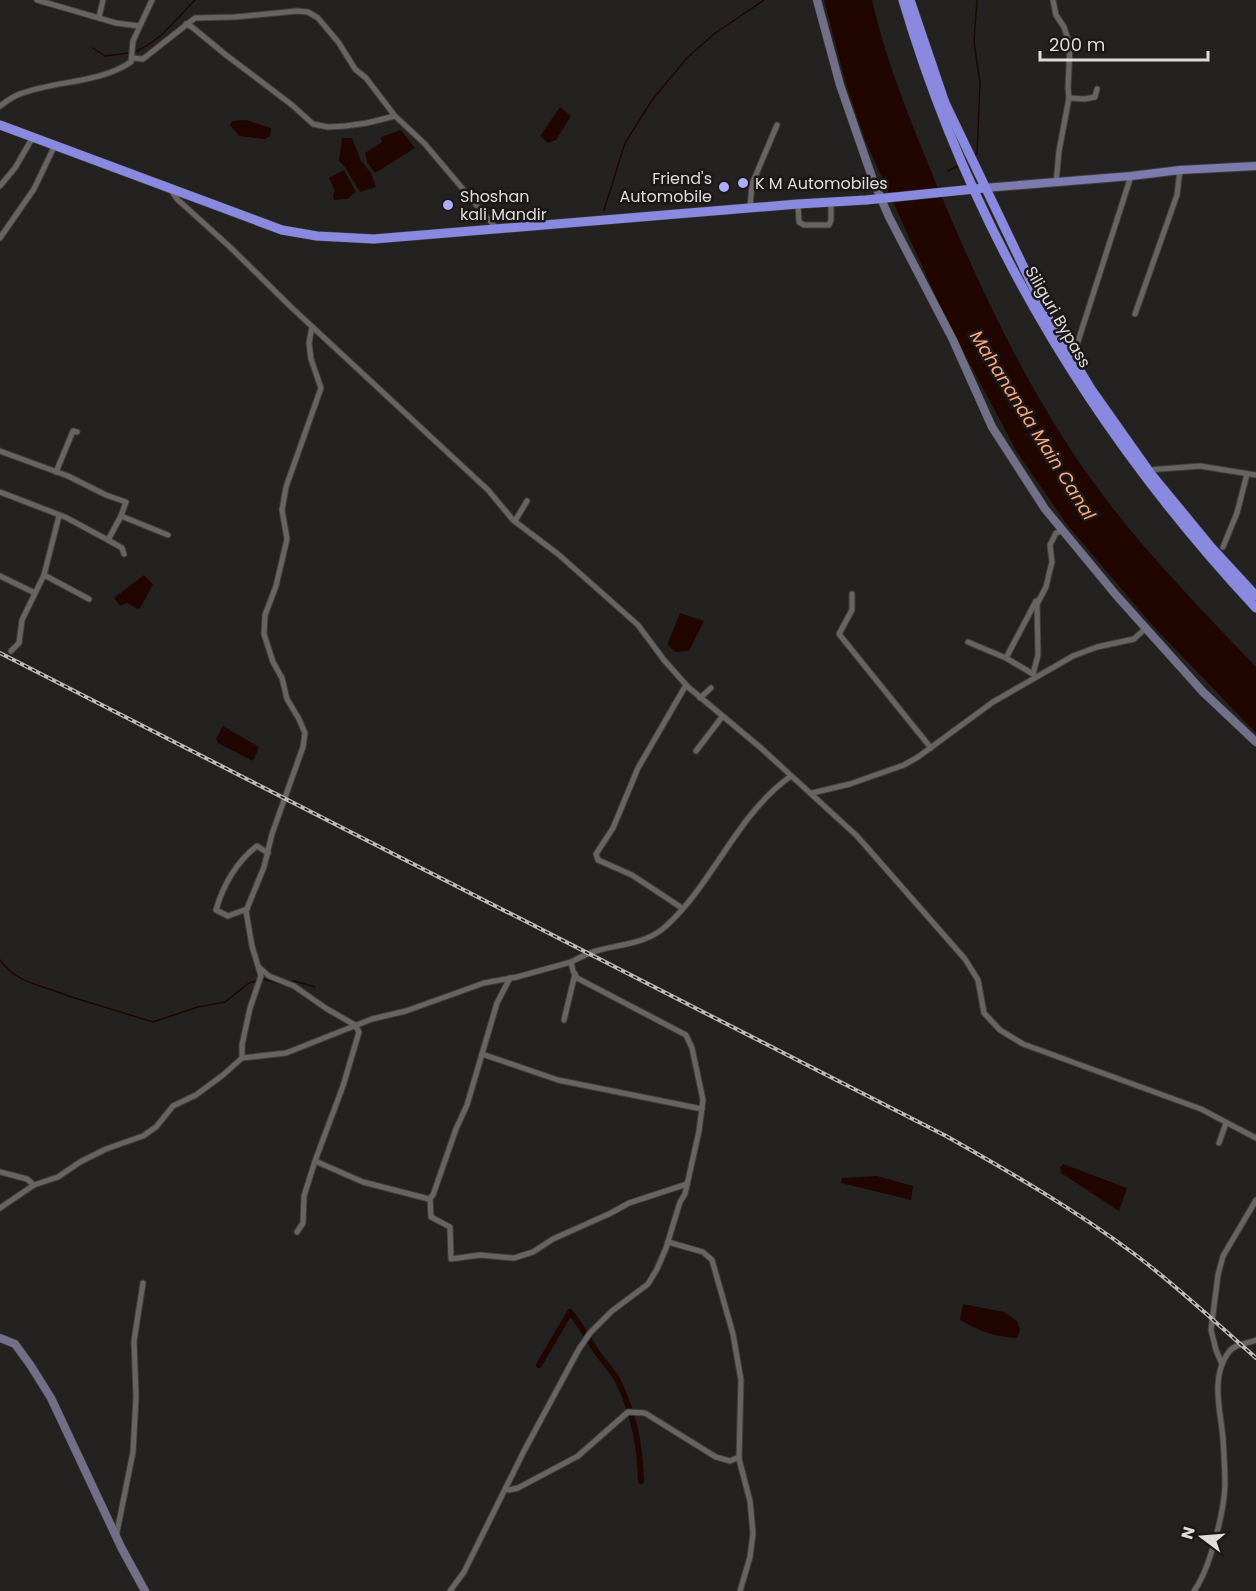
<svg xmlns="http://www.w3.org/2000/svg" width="1256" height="1591" font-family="Poppins,sans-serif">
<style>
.water{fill:#210600}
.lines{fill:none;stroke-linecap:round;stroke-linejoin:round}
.stream{stroke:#210600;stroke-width:1.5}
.canal{stroke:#210600;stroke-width:6}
.street-casing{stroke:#403d3c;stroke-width:7}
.secondary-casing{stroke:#403d3c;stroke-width:9}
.primary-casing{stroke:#403d3c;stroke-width:10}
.highway-casing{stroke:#403d3c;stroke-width:10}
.street{stroke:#676463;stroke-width:5}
.secondary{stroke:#726f88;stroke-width:8}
.primary{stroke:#7c7aae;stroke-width:8}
.highway{stroke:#8a89e0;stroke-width:9}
.rail-casing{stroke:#bdbbba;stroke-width:4}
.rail{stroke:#1b1817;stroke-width:1.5;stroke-dasharray:4.5;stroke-linecap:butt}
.poi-dot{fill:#adaefb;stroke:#1b1817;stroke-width:2}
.labels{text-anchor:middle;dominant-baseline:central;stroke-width:5;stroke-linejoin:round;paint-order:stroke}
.poi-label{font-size:16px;fill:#dfdddc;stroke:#1b1817;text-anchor:start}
.street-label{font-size:16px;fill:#dfdddc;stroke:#1b1817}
.water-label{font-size:18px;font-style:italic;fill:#ffa680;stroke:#1b1817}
</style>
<rect width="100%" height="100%" fill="#242221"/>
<g class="water">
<path d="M824,0H872C887,65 913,127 938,188C979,286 1025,385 1086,472C1136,543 1197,605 1256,667V733L1152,625L1065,522L1017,452L946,319L865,140L846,84Z"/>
<polygon points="560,107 571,116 556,140 548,143 540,136"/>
<polygon points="246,120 271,128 270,136 265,139 239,136 230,125 232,121"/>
<polygon points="401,130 415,148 375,173 367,162 365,153 382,142 381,137"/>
<polygon points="342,138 352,138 361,161 371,173 376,187 360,192 345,167 339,161"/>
<polygon points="344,170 356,192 347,199 334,200 333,195 335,191 329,178"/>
<polygon points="144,575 153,584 141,607 138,609 127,603 120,606 114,598"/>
<polygon points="680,613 704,621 689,651 676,652 667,645"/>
<polygon points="223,726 259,747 253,761 218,743 216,739"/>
<polygon points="1063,1164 1127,1188 1119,1211 1061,1173 1060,1168"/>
<polygon points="877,1176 913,1186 911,1200 841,1183 842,1178"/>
<path d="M963,1304L1004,1312L1017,1321L1020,1330L1017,1338C995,1337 979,1331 960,1320Z"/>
</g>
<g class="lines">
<g class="stream">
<polyline points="93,48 105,56 129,53"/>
<path d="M134,52C160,42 176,19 195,0"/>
<polyline points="974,157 977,153 980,83 974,42 977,0"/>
<polyline points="948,171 960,165"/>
<polyline points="604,210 625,143 652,100 687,58 714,34 764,0"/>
<path d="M0,960C17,984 43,985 68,996L153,1022L198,1007L225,1002L249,983L256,981"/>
<polyline points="263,979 282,984"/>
<polyline points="289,982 294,981 315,987"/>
</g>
<path class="canal" d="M539,1365L570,1312C580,1324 587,1337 596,1351C603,1361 612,1370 618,1381C634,1414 640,1445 641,1481"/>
<defs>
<g id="street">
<polyline points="37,0 116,23 139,26"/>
<polyline points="1053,0 1056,15 1064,27 1070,45 1068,88 1069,98 1059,151 1056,183"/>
<polyline points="99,17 103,0"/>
<polyline points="186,24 192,27 226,55 292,105 313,124 328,127 345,126 367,123 395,116"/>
<polyline points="132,58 143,59 195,18 235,17 297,11 308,12 318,18 339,43 355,69 366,78 395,116 424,143 496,228"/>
<polyline points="1069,98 1085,99 1095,97 1097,89"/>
<path d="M0,106C6,102 13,96 20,94C56,80 98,84 131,62L133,41L152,0"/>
<polyline points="0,186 15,168 33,137"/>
<polyline points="171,190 177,199 230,247 291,307 488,490 513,520 558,554 638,625 664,660 688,687 761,748 857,836 965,959 978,980 984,1013 1000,1030 1023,1044 1201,1109 1256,1138"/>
<polyline points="798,204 799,222 804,225 829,225 831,220 831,202"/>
<polyline points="750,208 752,184 777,125"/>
<polyline points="0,238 34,189 55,145"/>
<polyline points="1135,314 1177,195 1180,170"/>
<polyline points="1073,357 1131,176"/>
<polyline points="0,451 68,476 106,495 126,502 121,516"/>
<polyline points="1148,470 1200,466 1256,475"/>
<polyline points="56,472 73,431 77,432"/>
<polyline points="0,492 65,517 108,540 121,516 168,535"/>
<polyline points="515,521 527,501"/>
<polyline points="108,540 122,548 124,554"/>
<polyline points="1223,547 1237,513 1247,474"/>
<polyline points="44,575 89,599"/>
<polyline points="0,576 35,593"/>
<polyline points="852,594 852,610 839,634 931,748"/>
<polyline points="968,642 1006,658 1033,674"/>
<polyline points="11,651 19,643 22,620 44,575 59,516"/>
<polyline points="1006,658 1036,601"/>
<polyline points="1033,674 1038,655 1037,604 1046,587 1049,574 1052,562 1050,545 1056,533 1063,531"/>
<polyline points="700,698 711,688"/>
<polyline points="696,751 722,717"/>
<polyline points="812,793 850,784 904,765 918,757 993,702 1073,656 1097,647 1134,639 1146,628"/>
<polyline points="682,908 632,875 598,860 596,854 613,828 638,768 686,685"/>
<path d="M247,909L228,916L216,910C223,885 237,861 257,846L268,853"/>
<polyline points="260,968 269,976 294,986 327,1009 355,1025 359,1032 343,1086 315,1161 363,1182 429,1199 433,1195 456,1129 467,1105 497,1003 510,978"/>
<polyline points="564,1020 575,974"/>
<polyline points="482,1054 558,1080 702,1109"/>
<polyline points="242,1058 286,1053 372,1019 406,1011 484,983 517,977 571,962"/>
<polyline points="1219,1143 1226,1123"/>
<polyline points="0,1172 27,1179 34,1185"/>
<polyline points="430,1198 431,1217 450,1227 451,1259 480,1255 514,1258 533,1252 553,1239 611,1213 629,1203 687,1184"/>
<polyline points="0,1208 34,1185 58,1177 80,1162 106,1149 143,1136 156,1127 173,1106 196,1095 223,1075 242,1058 242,1045 250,1008 261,976 252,946 246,911 264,867 272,834 303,747 305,733 299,719 287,699 282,678 273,662 264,634 265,615 276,586 287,539 282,510 286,487 321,388 311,359 309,343 312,327"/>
<polyline points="297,1232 303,1223 304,1196 315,1161"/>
<polyline points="668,1242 703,1252 712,1260 733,1334 741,1380 739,1459 750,1501 753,1533 750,1557 740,1591"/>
<polyline points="1222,1364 1216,1350 1211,1330 1218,1275 1223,1256 1256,1200"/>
<polyline points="506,1488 509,1490 518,1488 578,1456 628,1412 645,1413 716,1457 730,1461 739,1457"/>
<polyline points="116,1537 133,1452 136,1397 134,1341 143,1283"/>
<path d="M450,1591L464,1572L524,1451L579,1349L590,1333L612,1311L648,1284L657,1269L666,1248L680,1202L685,1194L699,1131L703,1100L692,1048L686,1035L577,978L573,971L571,962C579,958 588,953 596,951C620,944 646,944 665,927C714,883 736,815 791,776"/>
<path d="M1194,1591C1210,1569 1224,1512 1225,1485C1225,1470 1224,1454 1223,1439C1221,1412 1210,1378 1228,1353C1234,1344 1246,1344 1256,1340"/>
</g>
<g id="secondary">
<polyline points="817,0 840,85 873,180 889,217 953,340 992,427 1045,509 1116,595 1203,692 1256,742"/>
<polyline points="0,1338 15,1344 31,1366 51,1398 122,1549 145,1591"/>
</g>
<polyline id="primary" points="984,188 1131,176 1180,170 1256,166"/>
<g id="highway">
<path d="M903,0C971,230 1093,433 1256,608"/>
<polyline points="910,0 945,103 1047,316 1091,389 1151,474 1211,547 1256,596"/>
<polyline points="0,125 282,230 317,236 374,239 798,204 866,200 984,188"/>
</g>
</defs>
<use href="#street" class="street-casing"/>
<use href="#secondary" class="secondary-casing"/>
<use href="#primary" class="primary-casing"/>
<use href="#highway" class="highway-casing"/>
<use href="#street" class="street"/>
<use href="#secondary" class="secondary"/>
<use href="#primary" class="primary"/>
<use href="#highway" class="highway"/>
<defs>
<path id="rail" d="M0,653L946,1136C1010,1172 1075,1210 1133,1253C1176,1285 1216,1323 1256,1358"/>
</defs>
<use href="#rail" class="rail-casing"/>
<use href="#rail" class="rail"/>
</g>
<g class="poi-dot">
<circle cx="743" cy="183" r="6"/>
<circle cx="724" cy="187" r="6"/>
<circle cx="448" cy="205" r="6"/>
</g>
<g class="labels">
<g class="poi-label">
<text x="712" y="178" text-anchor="end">Friend's<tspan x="712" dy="18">Automobile</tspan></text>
<text x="755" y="183">K M Automobiles</text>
<text x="460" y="196">Shoshan<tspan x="460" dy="18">kali Mandir</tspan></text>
</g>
<g class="street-label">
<text transform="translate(1058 317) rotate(60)">Siliguri Bypass</text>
</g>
<g class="water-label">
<text transform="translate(1033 425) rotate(58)">Mahananda Main Canal</text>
</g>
</g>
<g transform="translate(1202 1537) rotate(286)" stroke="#1b1817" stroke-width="4.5" paint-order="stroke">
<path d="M0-4.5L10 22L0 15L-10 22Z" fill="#dfdddc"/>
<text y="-9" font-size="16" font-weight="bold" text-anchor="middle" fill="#dfdddc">N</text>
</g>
<path d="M1040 51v9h168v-9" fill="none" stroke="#dfdddc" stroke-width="3"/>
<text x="1049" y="51" font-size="18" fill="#dfdddc" stroke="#1b1817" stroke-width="4.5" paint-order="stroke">200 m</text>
</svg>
